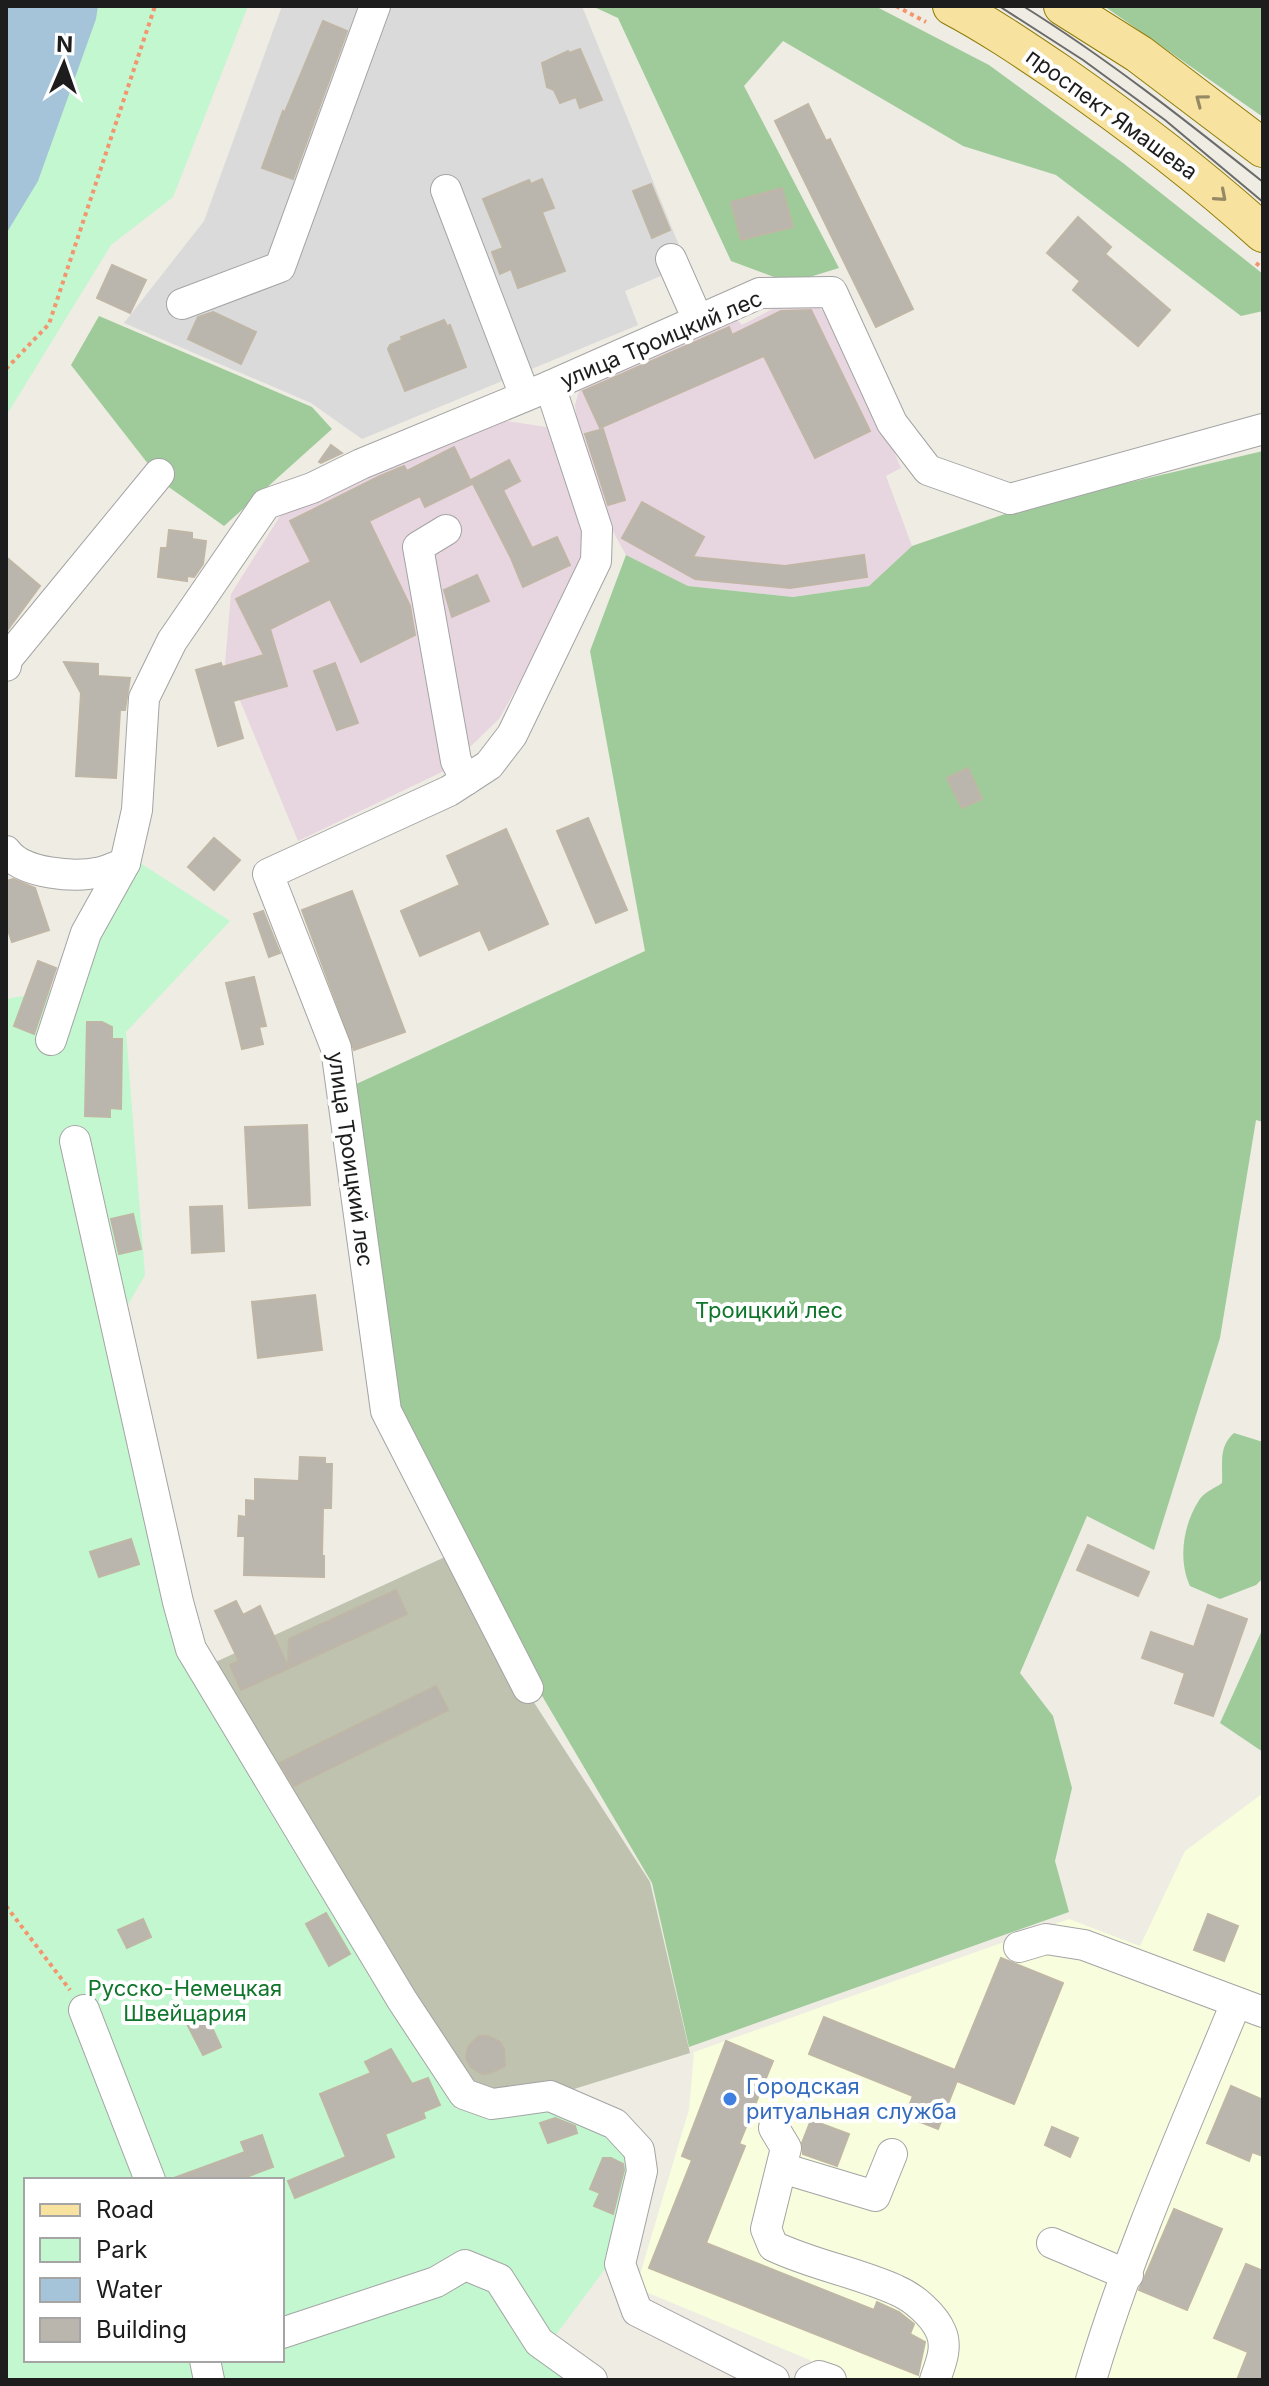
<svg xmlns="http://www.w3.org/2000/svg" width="1269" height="2386" font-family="Inter,sans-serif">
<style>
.residential{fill:#dbdada}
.industrial{fill:#e7d6e0}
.education{fill:#f7fddd}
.construction{fill:#bec2af}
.forest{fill:#9fcb9a}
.park{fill:#c2f7d0;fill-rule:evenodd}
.water{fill:#a5c4da}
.building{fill:#bab5ad;stroke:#bfb6a6;stroke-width:2}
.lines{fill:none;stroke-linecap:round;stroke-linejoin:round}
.minor-casing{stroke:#a4a4a4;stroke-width:32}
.major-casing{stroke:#8f7c07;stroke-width:40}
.path{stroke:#f3966f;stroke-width:4;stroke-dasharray:4 4;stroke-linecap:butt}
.minor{stroke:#fff;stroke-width:30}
.major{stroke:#f7e29f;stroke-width:38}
.tram{stroke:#6b6b6b;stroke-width:2}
.oneway{stroke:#958964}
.shop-dot{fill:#3f7fe0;stroke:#fff;stroke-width:3}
.labels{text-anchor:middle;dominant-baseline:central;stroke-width:8;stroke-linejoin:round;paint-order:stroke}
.street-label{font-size:22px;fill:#1d1d1d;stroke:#fff}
.park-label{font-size:22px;fill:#10762c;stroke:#fff}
.shop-label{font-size:22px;fill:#366cbe;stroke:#fff;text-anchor:start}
</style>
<rect width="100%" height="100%" fill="#eeece3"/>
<polygon class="residential" points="282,6 582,6 687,265 625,291 638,325 362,439 311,403 124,323 204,221"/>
<g class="industrial">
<polygon points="801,294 839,323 901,468 886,476 912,546 869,586 793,597 688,586 626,555 600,508 578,436 575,405 581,385 734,316 742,325"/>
<polygon points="506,421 547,427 586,531 586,565 499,719 446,770 298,841 225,664 231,594 287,505 348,476"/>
</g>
<polygon class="education" points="1263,1793 1263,2380 822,2380 824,2376 810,2360 636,2288 689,2109 694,2052 1069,1919 1140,1946 1185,1851"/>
<polygon class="construction" points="445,1557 524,1687 650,1882 690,2053 558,2094 469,2088 209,1665"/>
<g class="forest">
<polygon points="592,6 875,6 989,65 1123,163 1263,274 1263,311 1241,316 1056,175 963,146 783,41 744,86 839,268 790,283 731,261 618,18"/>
<polygon points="1104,6 1263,6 1263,117"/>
<polygon points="99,316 312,407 332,429 224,526 163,483 71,365"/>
<polygon points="1263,451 1263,1122 1256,1120 1220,1338 1154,1550 1087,1516 1020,1673 1053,1716 1072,1788 1055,1861 1069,1912 689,2047 652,1883 541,1694 397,1416 352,1086 645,951 590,651 626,555 688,586 793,597 869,586 912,546 1025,507"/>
<path d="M1234,1433L1263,1442V1578L1256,1585L1220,1599L1190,1586C1178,1560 1183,1526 1198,1502C1203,1492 1214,1489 1222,1483C1223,1464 1218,1447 1234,1433Z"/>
<polygon points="1263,1628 1263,1752 1220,1723"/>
</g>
<g class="park">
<polygon points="6,6 248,6 173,197 111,245 6,416"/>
<path d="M134,859L230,921L126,1032L145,1275L115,1327L183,1645L456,2109H572L617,2137L636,2169L613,2258L541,2355L575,2380H6V999L83,985L99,921ZM26,2180H282V2360H26Z"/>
</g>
<polygon class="water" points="6,6 98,6 96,19 38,181 6,234"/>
<g class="building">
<polygon points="323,21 347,31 293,179 262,168 283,111 285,112"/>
<polygon points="580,49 602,100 580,108 576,97 560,103 554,90 547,87 542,63 568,51 569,53"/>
<polygon points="808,104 826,141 830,139 913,309 876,327 775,121"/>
<polygon points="542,179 554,208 542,212 565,271 518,288 511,269 500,274 492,252 503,248 483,199 529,180 531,184"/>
<polygon points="651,184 670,230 652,238 633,191"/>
<polygon points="782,188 793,227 741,240 731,202"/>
<polygon points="1078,217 1111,247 1105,254 1170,310 1138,346 1073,290 1080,281 1047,253"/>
<polygon points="112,265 146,280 130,313 97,298"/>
<polygon points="811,310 870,431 815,458 764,356 600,428 583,391 729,327 732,335 781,311"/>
<polygon points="213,312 256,332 241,364 188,339 198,317"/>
<polygon points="444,320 447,326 450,325 466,367 405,391 388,349 390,345 402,340 401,337"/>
<polygon points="603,429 625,500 608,505 585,434"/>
<polygon points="331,445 342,453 321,463 319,462"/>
<polygon points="454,447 472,484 425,507 420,496 369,521 410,606 415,635 361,662 330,599 270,629 287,686 233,701 243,738 218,746 196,670 221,663 222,667 264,655 236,599 311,562 290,521 380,476 404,466 407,471"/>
<polygon points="509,460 520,481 503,490 532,548 557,537 570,565 523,587 511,558 471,480"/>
<polygon points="642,502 704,537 693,557 785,566 864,555 867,577 790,588 695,579 622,538"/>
<polygon points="169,530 192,533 192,539 206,541 203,564 194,577 187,576 187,581 158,577 161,548 167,548"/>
<polygon points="6,557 40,586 6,632"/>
<polygon points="477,575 489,601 452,617 444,590"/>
<polygon points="64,662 98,664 98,676 130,678 125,710 120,710 116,778 76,776 81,693"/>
<polygon points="335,663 358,723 337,730 314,671"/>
<polygon points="968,768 982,799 962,808 947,778"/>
<polygon points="588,818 627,910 596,923 557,831"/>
<polygon points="506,829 548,924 489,950 480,930 420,956 401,911 460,885 447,856"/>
<polygon points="214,838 240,860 214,890 188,867"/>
<polygon points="13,879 35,888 49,930 12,942 6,924 6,881"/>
<polygon points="352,891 405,1032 354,1050 302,910"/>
<polygon points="263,911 280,953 269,957 254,914"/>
<polygon points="38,961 56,968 34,1034 14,1026"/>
<polygon points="254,977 266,1026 259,1027 263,1044 242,1049 226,983"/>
<polygon points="87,1022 102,1022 112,1027 112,1039 122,1039 121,1109 110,1108 110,1117 85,1116"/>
<polygon points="307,1125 310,1205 249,1208 245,1127"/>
<polygon points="222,1206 224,1251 192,1253 190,1207"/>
<polygon points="133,1214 141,1249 119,1254 111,1219"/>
<polygon points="315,1295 322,1350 258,1358 252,1302"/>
<polygon points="300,1457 325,1458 325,1464 332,1464 331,1508 323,1508 322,1556 324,1556 324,1577 244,1575 245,1536 238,1536 239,1516 246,1517 246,1500 255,1501 255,1479 299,1481"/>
<polygon points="131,1539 139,1564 99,1577 90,1552"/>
<polygon points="1088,1545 1149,1572 1138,1596 1077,1570"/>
<polygon points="396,1590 407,1614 241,1690 230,1665 239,1661 215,1611 236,1601 243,1615 260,1606 288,1667 289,1639"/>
<polygon points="1208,1605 1247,1619 1213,1716 1175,1703 1185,1673 1142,1658 1151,1632 1194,1647"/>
<polygon points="436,1686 448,1710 294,1786 280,1763"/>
<polygon points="326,1913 350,1954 329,1966 306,1924"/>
<polygon points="1208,1914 1238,1926 1224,1961 1194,1950"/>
<polygon points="143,1919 151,1937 127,1948 118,1930"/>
<polygon points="1001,1958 1063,1983 1014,2104 957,2081 938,2129 905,2116 913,2096 809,2054 824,2017 955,2070"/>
<polygon points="206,2015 221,2047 203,2055 187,2024"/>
<polygon points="479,2036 488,2036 500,2042 504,2049 505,2066 490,2073 482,2074 471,2067 466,2058 468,2047"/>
<polygon points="726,2041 773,2061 739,2144 745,2146 706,2243 874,2310 877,2302 899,2312 914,2324 910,2334 925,2342 918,2375 649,2268 692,2160 682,2156"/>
<polygon points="391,2049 412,2084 428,2078 440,2105 423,2112 425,2118 385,2134 394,2157 295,2198 288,2181 346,2157 320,2094 371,2073 365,2062"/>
<polygon points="1231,2086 1263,2100 1263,2156 1252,2152 1249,2161 1207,2143"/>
<polygon points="555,2118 575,2126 577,2133 548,2143 540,2123"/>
<polygon points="811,2120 849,2134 837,2166 803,2154 802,2143"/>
<polygon points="1052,2127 1078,2138 1070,2157 1045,2145"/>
<polygon points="262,2135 273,2167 238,2180 174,2180 174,2178 245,2152 241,2142"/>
<polygon points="603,2158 611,2158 623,2164 624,2170 613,2214 594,2206 600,2193 590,2189"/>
<polygon points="1174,2209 1222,2229 1187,2310 1139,2290"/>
<polygon points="1246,2264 1263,2271 1263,2380 1237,2380 1248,2352 1214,2338"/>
</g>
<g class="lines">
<defs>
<g id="minor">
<polyline points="446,190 525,396"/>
<polyline points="671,259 698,320"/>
<polyline points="182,304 280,267 375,6"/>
<polyline points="446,530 418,547 456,761 466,780"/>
<polyline points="6,666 7,659 159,474"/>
<path d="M6,851C22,874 75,878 101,872C109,870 117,866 125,863L137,810L144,698L172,641L266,504L312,488L361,464L550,386"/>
<polyline points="51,1040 86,933 125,863"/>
<polyline points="75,1141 178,1602 191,1649 402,2000 464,2094 492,2104 550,2096 615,2124 639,2150 642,2171 620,2264 637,2311 774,2380"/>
<polyline points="528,1688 386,1411 336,1048 268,874 449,791 489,765 512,735 596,561 597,529 550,386 760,293 832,292 892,423 928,470 1010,499 1263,429"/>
<polyline points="1019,1947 1046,1939 1084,1945 1263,2012"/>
<polyline points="84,2010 150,2180"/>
<path d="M774,2128L786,2148L766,2229L773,2246C813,2265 856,2272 896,2290C913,2297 934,2315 941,2332C948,2348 940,2365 935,2380"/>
<polyline points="782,2168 875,2196 892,2154"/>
<polyline points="1052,2243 1128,2275"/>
<polyline points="282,2333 436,2282 465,2265 499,2279 539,2342 592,2380"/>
<polyline points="205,2360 209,2380"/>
<polyline points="810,2380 819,2376 831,2380"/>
<path d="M1091,2380C1129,2251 1185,2127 1236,2003"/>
</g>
<g id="major">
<path d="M952,6C988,25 1022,48 1056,71C1128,121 1198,174 1263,233"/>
<polyline points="1063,6 1139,54 1263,148"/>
</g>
</defs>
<use href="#minor" class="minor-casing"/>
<use href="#major" class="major-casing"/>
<g class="path">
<polyline points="896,6 926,22"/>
<polyline points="1256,263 1263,269"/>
<polyline points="6,369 49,324 155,6"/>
<polyline points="6,1906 70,1990"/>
</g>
<use href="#minor" class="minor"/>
<use href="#major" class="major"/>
<g class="tram">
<polyline points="999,6 1083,60 1165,120 1263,202"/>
<path d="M1023,6C1108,59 1185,120 1263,182"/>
</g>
</g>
<defs><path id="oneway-chevron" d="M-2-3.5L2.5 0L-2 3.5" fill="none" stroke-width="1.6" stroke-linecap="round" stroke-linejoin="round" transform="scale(2)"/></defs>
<g class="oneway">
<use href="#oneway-chevron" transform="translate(1201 100) rotate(-143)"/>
<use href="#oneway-chevron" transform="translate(1221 196) rotate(41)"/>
</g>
<circle class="shop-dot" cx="730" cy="2099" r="8"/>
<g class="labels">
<g class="street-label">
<text transform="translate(1112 114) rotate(36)">проспект Ямашева</text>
<text transform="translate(661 339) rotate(-23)">улица Троицкий лес</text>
<text transform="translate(351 1159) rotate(82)">улица Троицкий лес</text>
</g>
<g class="park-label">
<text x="769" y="1310">Троицкий лес</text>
<text x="185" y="1988">Русско-Немецкая<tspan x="185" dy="25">Швейцария</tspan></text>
</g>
<g class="shop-label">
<text x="746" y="2086">Городская<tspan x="746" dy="25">ритуальная служба</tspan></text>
</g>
</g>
<rect width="1269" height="2386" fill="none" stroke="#1d1d1d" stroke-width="16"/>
<rect x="24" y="2178" width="260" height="184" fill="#ffffff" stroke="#a5a5a5" stroke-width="2"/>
<rect x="40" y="2204" width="40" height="12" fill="#f7e29f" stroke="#a5a5a5" stroke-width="2"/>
<text x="96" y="2218" font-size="24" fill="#1d1d1d">Road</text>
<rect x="40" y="2238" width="40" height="24" fill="#c2f7d0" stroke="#a5a5a5" stroke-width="2"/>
<text x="96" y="2258" font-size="24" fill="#1d1d1d">Park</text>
<rect x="40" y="2278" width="40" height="24" fill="#a5c4da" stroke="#a5a5a5" stroke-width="2"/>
<text x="96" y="2298" font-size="24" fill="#1d1d1d">Water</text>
<rect x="40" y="2318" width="40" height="24" fill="#bab5ad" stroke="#a5a5a5" stroke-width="2"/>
<text x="96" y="2338" font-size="24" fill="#1d1d1d">Building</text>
<g transform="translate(64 64) rotate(2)" stroke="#ffffff" stroke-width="6" paint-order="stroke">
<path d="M0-6L14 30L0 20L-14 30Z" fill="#1d1d1d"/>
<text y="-12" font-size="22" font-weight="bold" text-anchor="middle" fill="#1d1d1d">N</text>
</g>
</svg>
